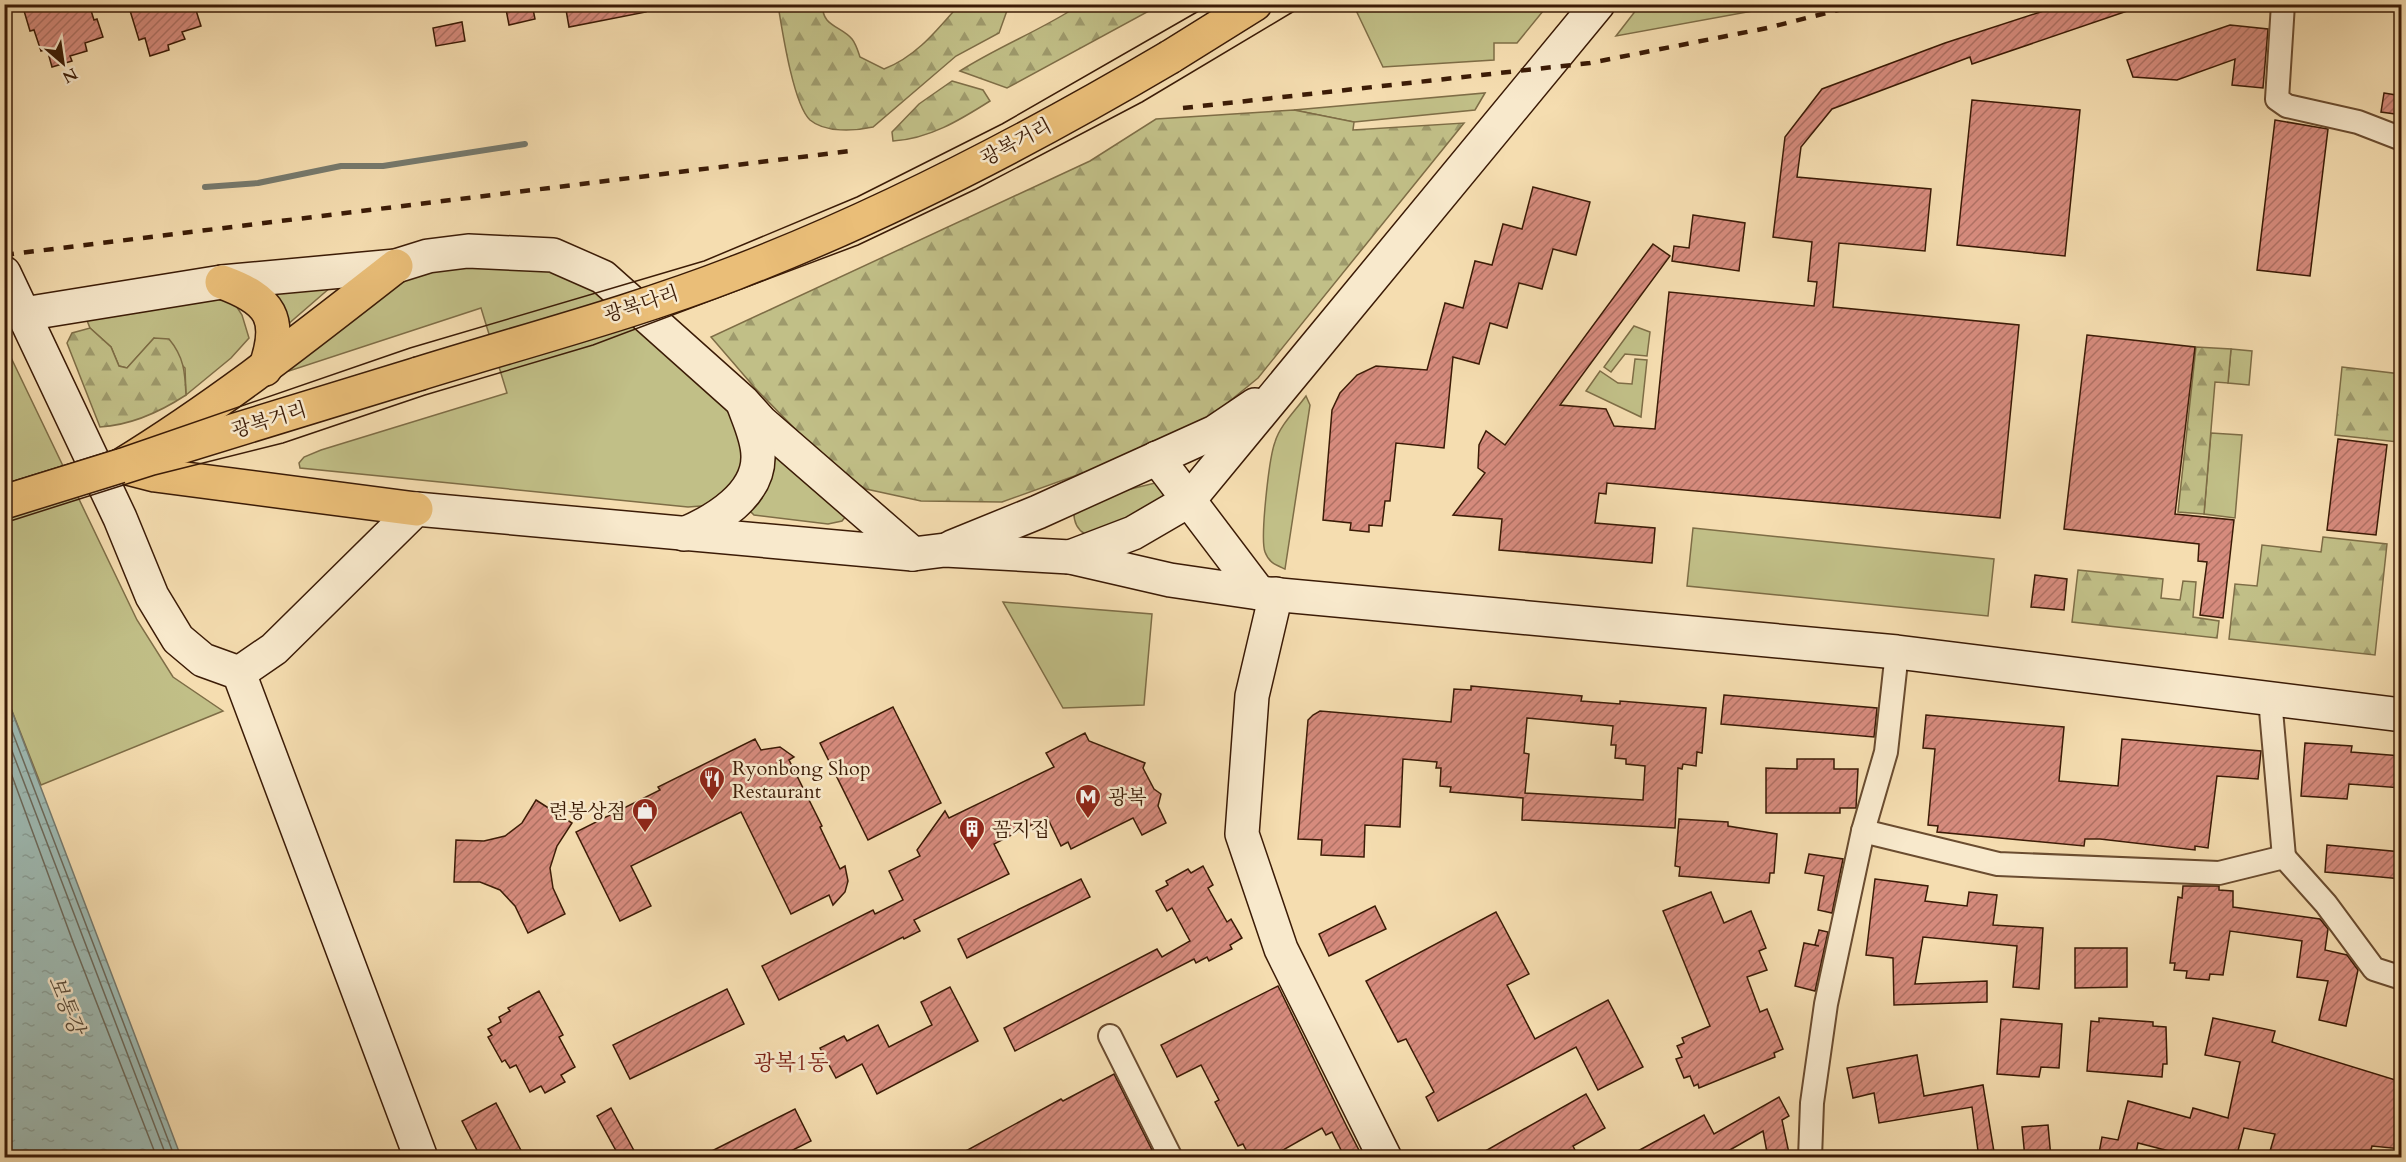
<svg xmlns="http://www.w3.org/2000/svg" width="2406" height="1162" font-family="Cardo,'Noto Serif KR',serif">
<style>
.green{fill:#c1bf87;stroke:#7e6d46;stroke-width:1.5}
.forest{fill:url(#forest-firs);stroke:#7e6d46;stroke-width:1.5}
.water{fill:url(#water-ripples);stroke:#767a6e;stroke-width:1.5}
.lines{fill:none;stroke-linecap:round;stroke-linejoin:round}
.shore{stroke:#6c6a5c;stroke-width:1.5}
.stream{stroke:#767a6e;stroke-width:6}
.building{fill:url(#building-hatch);stroke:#3b1b06;stroke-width:1.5;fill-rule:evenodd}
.street-casing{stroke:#6a4c30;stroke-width:26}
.secondary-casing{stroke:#3b1b06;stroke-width:36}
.highway-casing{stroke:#3b1b06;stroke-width:36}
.street{stroke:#f8e9cc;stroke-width:22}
.secondary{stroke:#f8e9cc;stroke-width:33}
.highway{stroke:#eabe78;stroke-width:33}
.tram{stroke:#3b1b06;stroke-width:1.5}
.rail{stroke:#3b1b06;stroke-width:4.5;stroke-dasharray:10 10;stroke-linecap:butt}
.highway-bridge-casing{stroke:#3b1b06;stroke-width:36;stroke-linecap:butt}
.highway-bridge{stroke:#eabe78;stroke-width:33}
.labels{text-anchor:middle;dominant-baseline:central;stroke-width:5;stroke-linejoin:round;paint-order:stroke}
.street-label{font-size:20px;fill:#3b1b06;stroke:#f8e9cc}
.poi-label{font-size:20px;fill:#3b1b06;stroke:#f8e9cc;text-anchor:start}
.water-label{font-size:21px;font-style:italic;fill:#594b3a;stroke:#f8e9cc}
.quarter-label{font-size:22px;fill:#7a1f14;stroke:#f8e9cc}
</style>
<defs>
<pattern id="forest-firs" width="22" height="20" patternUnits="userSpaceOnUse" patternTransform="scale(1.5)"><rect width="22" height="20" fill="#c1bf87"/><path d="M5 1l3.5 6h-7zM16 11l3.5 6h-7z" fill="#9e9a6c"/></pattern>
<pattern id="water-ripples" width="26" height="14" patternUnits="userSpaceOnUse" patternTransform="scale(1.5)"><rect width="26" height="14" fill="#9ebab3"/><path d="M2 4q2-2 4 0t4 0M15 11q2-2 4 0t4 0" fill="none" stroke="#899f98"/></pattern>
<pattern id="building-hatch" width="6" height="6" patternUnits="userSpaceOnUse" patternTransform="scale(1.5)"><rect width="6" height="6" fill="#d68b7d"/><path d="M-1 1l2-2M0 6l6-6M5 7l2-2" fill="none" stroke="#af7164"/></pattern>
</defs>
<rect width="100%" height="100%" fill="#f5ddb0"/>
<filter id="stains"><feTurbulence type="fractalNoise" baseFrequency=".00333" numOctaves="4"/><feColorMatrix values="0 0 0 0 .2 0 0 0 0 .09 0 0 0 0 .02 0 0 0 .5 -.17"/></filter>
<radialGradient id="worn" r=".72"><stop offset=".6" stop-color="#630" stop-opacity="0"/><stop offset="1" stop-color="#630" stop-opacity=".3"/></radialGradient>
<g class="green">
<polygon points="1353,4 1548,4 1548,5 1517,43 1494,43 1494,60 1383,67"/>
<polygon points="1640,5 1640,4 1786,5 1616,36"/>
<polygon points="1485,93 1475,110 1354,122 1294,110"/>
<polygon points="503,258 583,280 739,413 747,467 714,505 688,507 300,468 299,463 304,457 321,450 507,393 481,308 289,371 283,370 412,274"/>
<polygon points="331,287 287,325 268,290"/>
<polygon points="229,295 242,315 249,338 231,358 186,395 185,368 154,338 127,368 119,366 111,347 90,328 86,318"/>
<polygon points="1634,326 1650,332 1647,356 1625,354 1611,372 1604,367"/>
<polygon points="4,343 137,620 173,677 223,711 41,785 5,693"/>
<polygon points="2231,349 2252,351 2249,385 2228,383"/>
<polygon points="1635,359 1647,360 1641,417 1586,391 1600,371 1618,383 1632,384"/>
<path d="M1306,396L1310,405L1285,569C1276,565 1269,563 1265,552C1260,538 1269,458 1275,442C1280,425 1296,410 1306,396Z"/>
<polygon points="2211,433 2242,435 2235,518 2204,514"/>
<polygon points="777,451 846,516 842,521 828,524 754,515 750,511 772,472"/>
<path d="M1155,483L1163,485L1166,501L1129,521L1085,534C1075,528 1073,519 1074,508L1082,501Z"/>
<polygon points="1693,528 1994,559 1988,616 1687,586"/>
<polygon points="1003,602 1152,614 1144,705 1063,708"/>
</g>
<g class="forest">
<path d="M1081,4L1160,5L1007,88L960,71C999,46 1042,30 1081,4Z"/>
<path d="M778,5H823C821,26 841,26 852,39C856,44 858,51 860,57L884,69C916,57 937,30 959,5H1009L999,33L956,56L873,127C855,131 825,133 810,120C793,104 782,29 778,5Z"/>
<path d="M952,81L983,90L990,101C960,120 929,139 893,141L892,132L919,104Z"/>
<polygon points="1294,110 1354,122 1353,130 1464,123 1258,378 1209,418 1144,451 1002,502 921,501 866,489 838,473 755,388 711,337 1090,161 1156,119"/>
<path d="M90,328L111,347L119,366L127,368L154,338L169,339C184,357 185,372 186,395C160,412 132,425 100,427L67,343L72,333Z"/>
<polygon points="2196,347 2231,349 2228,383 2215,382 2204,514 2178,512"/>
<polygon points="2342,367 2401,374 2398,442 2335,435"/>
<polygon points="2323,537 2387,544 2375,655 2229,639 2235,584 2257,586 2262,545 2321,552"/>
<polygon points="2078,570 2163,579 2161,598 2180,600 2183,581 2196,582 2193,617 2219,621 2217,638 2072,622"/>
</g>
<polygon class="water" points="5,693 181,1157 5,1157"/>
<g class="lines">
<g class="shore">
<polyline points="4,710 175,1158"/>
<polyline points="4,730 167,1158"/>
<polyline points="4,754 73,942 157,1158"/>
</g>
<polyline class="stream" points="205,187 258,183 341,166 383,166 525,144"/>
</g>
<g class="building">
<polygon points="22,4 89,4 94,20 97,19 103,37 85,43 87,51 70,56 72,61 52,67 47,49 41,51 34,30 30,31"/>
<polygon points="128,4 194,4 201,26 182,32 185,39 168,45 169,50 150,56 145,38 139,40"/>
<polygon points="505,4 532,4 535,19 509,25"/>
<polygon points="565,4 645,4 646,12 569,27"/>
<polygon points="2065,4 2138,4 2139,7 1972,64 1970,57 1832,109 1801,147 1797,177 1931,189 1925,251 1839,243 1833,307 2019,325 2000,518 1607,483 1606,494 1599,493 1595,523 1655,528 1652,563 1499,550 1502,519 1453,515 1485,473 1478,468 1479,445 1486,431 1505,445 1653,244 1670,256 1560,405 1606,409 1614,426 1655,429 1669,292 1814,306 1817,282 1808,281 1812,242 1773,237 1785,137 1822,89 1945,43"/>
<polygon points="462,22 465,41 436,46 433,28"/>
<polygon points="2230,25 2268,29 2263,88 2232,85 2235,59 2177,80 2133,77 2127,60"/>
<polygon points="2384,93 2402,96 2402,115 2381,112"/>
<polygon points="1972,100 2080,110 2065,256 1957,245"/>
<polygon points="2275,120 2328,129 2310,276 2257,270"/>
<polygon points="1533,187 1590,202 1576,255 1553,249 1542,289 1519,283 1507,328 1490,323 1479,364 1453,357 1444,448 1396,443 1390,501 1385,501 1382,526 1369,525 1369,532 1350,530 1351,523 1323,520 1332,410 1340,393 1357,375 1376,366 1427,370 1445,303 1463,308 1475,261 1492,265 1503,224 1522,229"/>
<polygon points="1693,215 1745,223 1739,271 1672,261 1674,246 1689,248"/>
<polygon points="2087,335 2195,347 2175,514 2234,520 2223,618 2200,615 2207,562 2198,561 2199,544 2064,529"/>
<polygon points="2338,439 2387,445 2376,535 2327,530"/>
<polygon points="2035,575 2067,579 2064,610 2031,607"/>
<path d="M1471,686L1582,696L1581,701L1620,704V701L1706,708L1702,753L1697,752L1696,766L1683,764L1682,769L1678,768L1675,828L1522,820L1523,798L1450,792L1451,787L1440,786L1441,768H1436L1437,762L1403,759L1400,827L1365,825L1364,857L1321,855L1322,840L1298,839L1308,720L1313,715L1320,711L1451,722L1454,689L1471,690ZM1527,718L1613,726L1611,745H1616L1615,758L1626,759V764L1645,766L1643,800L1525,793L1529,754L1524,753Z"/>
<polygon points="1724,695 1877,708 1874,737 1721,724"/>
<polygon points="893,707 941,803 868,840 820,743"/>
<polygon points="1926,715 2064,727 2059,781 2118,786 2122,739 2261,751 2258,779 2217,776 2208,848 2195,846 2195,850 2100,839 2085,839 2084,846 1937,832 1938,826 1928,825 1935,749 1923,748"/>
<polygon points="1085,733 1089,741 1145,763 1143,768 1154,789 1161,794 1158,806 1166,823 1142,835 1133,818 1071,849 1068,842 1061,846 1047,817 994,844 1009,874 914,920 920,931 904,939 903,937 779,1000 762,966 873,910 875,914 903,900 889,871 920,856 917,850 945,811 949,818 1054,767 1046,753"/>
<polygon points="755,739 761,750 780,747 794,757 789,760 822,826 820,827 840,869 845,866 848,881 845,892 833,905 829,895 791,914 741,812 631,866 651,906 620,921 576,832 660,790 658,787"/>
<polygon points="2305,743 2352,746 2351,752 2402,756 2402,788 2349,784 2347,799 2301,796"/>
<polygon points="1797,759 1834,759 1834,769 1858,769 1856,808 1840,808 1840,813 1766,813 1766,768 1797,769"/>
<polygon points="536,800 572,823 557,846 550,868 553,888 565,914 528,933 515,906 500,890 480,882 454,882 456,840 484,841 505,836 522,823"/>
<polygon points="1679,819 1728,822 1728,826 1777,834 1774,873 1770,873 1769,883 1679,876 1680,867 1675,866"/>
<polygon points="2327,845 2402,852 2402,879 2325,872"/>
<polygon points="1809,854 1843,859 1832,913 1818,910 1824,876 1805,873"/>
<polygon points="1203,866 1213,885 1208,888 1227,922 1231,919 1242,938 1230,945 1232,949 1209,961 1207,957 1196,963 1194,959 1015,1051 1004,1028 1157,949 1162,957 1190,941 1172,908 1167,911 1156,891 1168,885 1166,881 1188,869 1191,873"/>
<polygon points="1081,879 1090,897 967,958 958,939"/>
<polygon points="1875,879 1928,886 1925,901 1967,906 1969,892 1997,895 1993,925 2043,928 2039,989 2013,987 2017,946 1923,937 1915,984 1987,981 1987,1002 1894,1005 1893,958 1866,955"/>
<polygon points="2183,886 2219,886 2219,890 2233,891 2233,907 2320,919 2328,929 2325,950 2347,955 2358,970 2346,1026 2319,1020 2328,981 2297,977 2302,941 2230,931 2223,975 2210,974 2209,980 2186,978 2187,971 2174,970 2175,963 2170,963 2178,897 2182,898"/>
<polygon points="1711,892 1724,923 1751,911 1766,948 1759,951 1767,970 1747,977 1760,1012 1767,1009 1783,1049 1774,1053 1775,1057 1699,1088 1698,1084 1694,1086 1690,1076 1684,1078 1676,1059 1682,1057 1677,1046 1684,1043 1682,1038 1710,1026 1663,911"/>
<polygon points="1375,906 1386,929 1329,956 1319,934"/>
<polygon points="1496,912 1529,974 1507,985 1535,1039 1608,1000 1643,1067 1598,1090 1576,1047 1438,1121 1426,1097 1434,1092 1406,1039 1398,1042 1366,981"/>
<polygon points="1819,930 1828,932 1815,991 1795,986 1804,943 1819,946 1815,945"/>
<polygon points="2075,948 2127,948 2127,987 2075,988"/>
<polygon points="1278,986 1346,1125 1363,1158 1345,1158 1332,1132 1326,1135 1322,1128 1269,1158 1250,1158 1243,1144 1238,1146 1215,1102 1219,1100 1201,1065 1177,1077 1161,1045"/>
<polygon points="950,987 978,1041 877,1094 862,1064 836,1078 820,1048 844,1036 847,1041 878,1025 889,1047 932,1025 921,1002"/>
<polygon points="727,989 744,1024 630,1079 613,1045"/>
<polygon points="539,991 563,1035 559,1037 575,1067 561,1075 565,1082 545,1093 541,1086 530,1092 516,1065 510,1068 505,1060 502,1062 488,1037 492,1035 488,1029 501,1022 499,1017 510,1011 508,1008"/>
<polygon points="2099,1018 2153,1022 2153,1026 2166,1027 2167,1064 2163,1064 2162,1077 2087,1071 2091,1021 2099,1022"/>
<polygon points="2213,1018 2275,1031 2272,1042 2402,1082 2402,1149 2372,1146 2369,1158 2268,1158 2275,1134 2244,1128 2236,1158 2196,1158 2138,1143 2135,1158 2098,1158 2102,1137 2118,1140 2128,1101 2190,1118 2193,1108 2228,1118 2240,1062 2205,1055"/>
<polygon points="2001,1019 2062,1024 2059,1068 2041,1067 2039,1077 1997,1074"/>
<polygon points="1917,1055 1924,1096 1983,1085 1995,1158 1979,1158 1972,1107 1879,1123 1874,1093 1853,1098 1847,1068"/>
<polygon points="1114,1074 1156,1158 953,1158 1061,1099 1063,1101"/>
<polygon points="1586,1094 1605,1128 1573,1146 1579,1158 1473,1158"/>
<polygon points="1779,1097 1789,1116 1782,1120 1790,1158 1768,1158 1763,1131 1716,1158 1625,1158 1704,1115 1714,1134"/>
<polygon points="496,1103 525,1158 481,1158 462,1121"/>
<polygon points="611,1108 638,1158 620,1158 597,1116"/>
<polygon points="795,1109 811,1141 777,1158 698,1158"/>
<polygon points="2048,1125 2051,1158 2025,1158 2022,1127"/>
</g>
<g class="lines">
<defs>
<g id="street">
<polyline points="2283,4 2277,99 2287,106 2358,122 2402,139"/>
<polyline points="2270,699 2284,857"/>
<polyline points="1863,831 1998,864 2219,873 2284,857 2326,904 2374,969 2402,978"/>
<polyline points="1110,1036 1171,1158"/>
<polyline points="1810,1158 1812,1103 1826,1004 1863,831 1886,752 1897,652"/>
</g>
<g id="secondary">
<polyline points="4,273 120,518 152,596 178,639 203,660 239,673 421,1158"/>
<polyline points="24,314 222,282 396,266 428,256 468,251 553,255 603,277 743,402 761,422 913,554"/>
<polyline points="1157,458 1259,593"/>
<path d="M684,534C715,521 759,495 758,456C758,439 750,422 744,406"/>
<polyline points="952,547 1038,512 1215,432 1255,405"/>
<polyline points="1070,557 1133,533 1188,501 1598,4"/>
<polyline points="1276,594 1252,696 1242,834 1281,949 1385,1158"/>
<polyline points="239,673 274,649 416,509 913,554 945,550 1070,557 1170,580 1259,593 1897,652 2402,715"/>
</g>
<g id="highway">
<polyline points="1170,57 1255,4"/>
<path d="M222,282C271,300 283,318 265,369"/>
<polyline points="164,452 418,374"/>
<path d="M120,466C218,406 305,337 396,266"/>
<polyline points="120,466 155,475 416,509"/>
</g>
</defs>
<use href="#street" class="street-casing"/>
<use href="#secondary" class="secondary-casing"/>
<use href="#highway" class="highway-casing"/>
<use href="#street" class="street"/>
<use href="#secondary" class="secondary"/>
<use href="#highway" class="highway"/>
<g class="tram">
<polyline points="4,484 114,450 410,348 704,261 857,197 1002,124 1211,4"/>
<polyline points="4,523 155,475 283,443 425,395 593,345 858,245 976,189 1142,102 1306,4"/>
</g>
<g class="rail">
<polyline points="1183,108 1590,63 1767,28 1862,4"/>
<polyline points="4,255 850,151"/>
</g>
<defs>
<g id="highway-bridge">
<path d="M418,374C524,341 632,313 735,273C886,215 1031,139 1170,57"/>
<polyline points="4,502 120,466"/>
</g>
</defs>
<use href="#highway-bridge" class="highway-bridge-casing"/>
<use href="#highway-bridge" class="highway-bridge"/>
</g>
<defs>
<symbol id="restaurant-pin" viewBox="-11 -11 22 30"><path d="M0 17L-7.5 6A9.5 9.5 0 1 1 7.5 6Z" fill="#8f2418" stroke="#f8e9cc"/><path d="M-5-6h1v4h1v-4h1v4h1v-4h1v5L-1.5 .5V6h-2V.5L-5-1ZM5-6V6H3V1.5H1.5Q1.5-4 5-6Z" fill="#fff"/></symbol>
<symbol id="metro-pin" viewBox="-11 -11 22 30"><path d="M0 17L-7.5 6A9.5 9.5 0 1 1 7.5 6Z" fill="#8f2418" stroke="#f8e9cc"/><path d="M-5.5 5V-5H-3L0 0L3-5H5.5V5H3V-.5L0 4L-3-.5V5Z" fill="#fff"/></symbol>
<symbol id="shop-pin" viewBox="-11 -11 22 30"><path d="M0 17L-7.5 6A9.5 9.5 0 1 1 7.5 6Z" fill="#8f2418" stroke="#f8e9cc"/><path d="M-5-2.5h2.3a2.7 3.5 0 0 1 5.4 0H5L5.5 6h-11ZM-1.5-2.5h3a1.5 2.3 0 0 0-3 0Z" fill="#fff"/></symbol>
<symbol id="building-pin" viewBox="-11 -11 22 30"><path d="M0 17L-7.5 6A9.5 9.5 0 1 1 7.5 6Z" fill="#8f2418" stroke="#f8e9cc"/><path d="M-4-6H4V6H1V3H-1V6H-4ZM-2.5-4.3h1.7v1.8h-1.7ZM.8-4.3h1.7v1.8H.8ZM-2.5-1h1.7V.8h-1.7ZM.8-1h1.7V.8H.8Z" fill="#fff"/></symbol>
</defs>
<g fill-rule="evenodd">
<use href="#restaurant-pin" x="697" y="764" width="30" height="40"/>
<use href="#metro-pin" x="1073" y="782" width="30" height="40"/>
<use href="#shop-pin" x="630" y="796" width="30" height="40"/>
<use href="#building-pin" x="957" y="814" width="30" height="40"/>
</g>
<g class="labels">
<g class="street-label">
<text transform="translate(1016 142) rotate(-28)">광복거리</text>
<text transform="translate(641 304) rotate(-18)">광복다리</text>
<text transform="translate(269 420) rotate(-17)">광복거리</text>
</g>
<g class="poi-label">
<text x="732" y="768">Ryonbong Shop<tspan x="732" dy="23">Restaurant</tspan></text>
<text x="1108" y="797">광복</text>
<text x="626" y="811" text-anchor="end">련봉상점</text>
<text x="992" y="829">꼼지집</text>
</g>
<g class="water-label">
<text transform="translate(66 1005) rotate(68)">보통강</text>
</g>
<g class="quarter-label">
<text x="791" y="1063">광복1동</text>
</g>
</g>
<rect width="2406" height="1162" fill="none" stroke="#f5ddb0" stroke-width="24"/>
<rect x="6" y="6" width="2394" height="1150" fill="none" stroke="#3b1b06" stroke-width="3"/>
<rect x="12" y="12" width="2382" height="1138" fill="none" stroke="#3b1b06" stroke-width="1.5"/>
<g transform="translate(63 63) rotate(151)" stroke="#f8e9cc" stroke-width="4.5" paint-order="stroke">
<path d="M0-4.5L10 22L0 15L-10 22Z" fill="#3b1b06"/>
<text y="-9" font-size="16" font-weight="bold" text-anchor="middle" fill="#3b1b06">N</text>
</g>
<rect width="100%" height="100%" filter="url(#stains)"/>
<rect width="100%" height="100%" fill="url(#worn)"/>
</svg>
